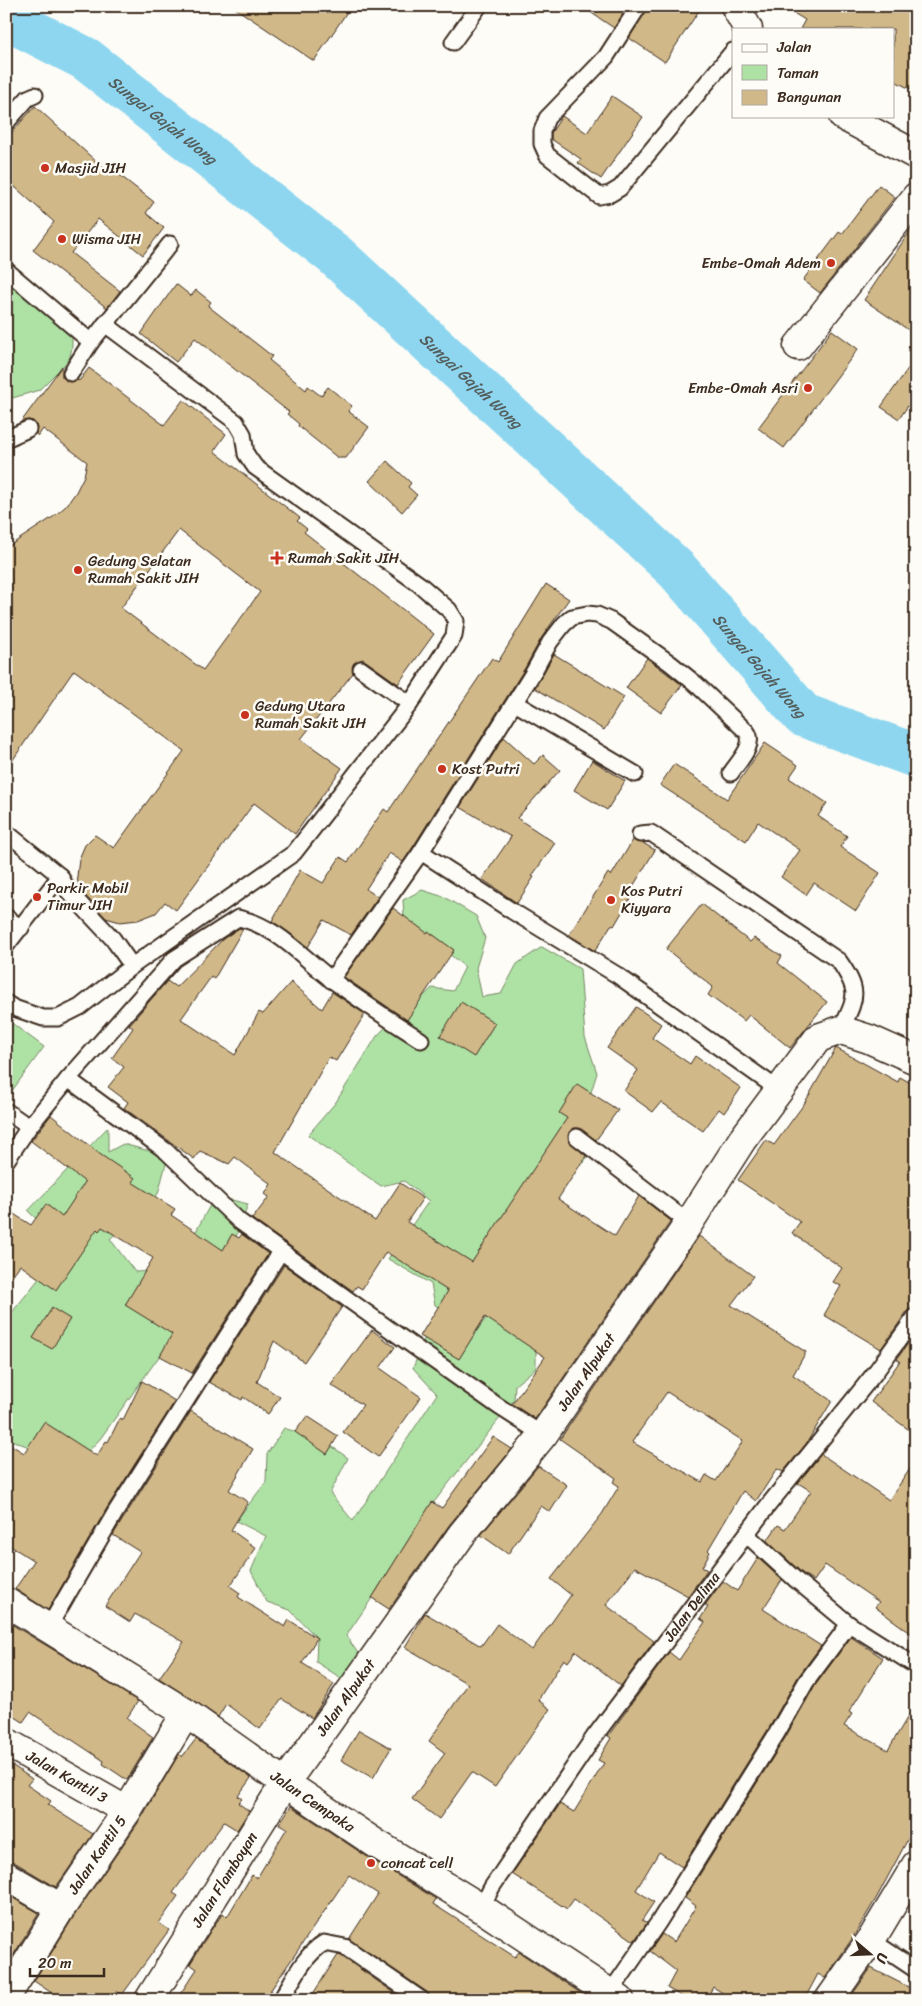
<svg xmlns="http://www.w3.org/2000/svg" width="922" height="2006" font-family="Sriracha,sans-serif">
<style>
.green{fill:#aee2a5;stroke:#748662}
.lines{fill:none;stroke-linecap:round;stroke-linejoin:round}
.river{stroke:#8ed6ef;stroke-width:44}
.building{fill:#d1b888;stroke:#3b2a1e;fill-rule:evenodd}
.lane-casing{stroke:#3b2a1e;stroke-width:19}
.street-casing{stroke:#3b2a1e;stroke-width:31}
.lane{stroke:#fdfcf7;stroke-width:15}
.street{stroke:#fdfcf7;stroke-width:28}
.poi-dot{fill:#c8321e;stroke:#fdfcf7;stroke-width:2}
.labels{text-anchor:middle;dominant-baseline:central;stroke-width:5;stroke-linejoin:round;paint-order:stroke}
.poi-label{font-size:15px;fill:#3b2a1e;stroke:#fdfcf7;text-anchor:start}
.street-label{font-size:15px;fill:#3b2a1e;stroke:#fdfcf7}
.water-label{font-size:16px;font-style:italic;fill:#545e5d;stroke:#fdfcf7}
</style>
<rect width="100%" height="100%" fill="#fdfcf7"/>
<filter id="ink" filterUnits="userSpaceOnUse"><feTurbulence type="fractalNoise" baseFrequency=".02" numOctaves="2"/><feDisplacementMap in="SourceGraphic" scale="10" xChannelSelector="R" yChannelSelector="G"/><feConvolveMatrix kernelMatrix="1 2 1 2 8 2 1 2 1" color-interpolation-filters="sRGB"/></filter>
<g filter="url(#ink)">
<g class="green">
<polygon points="6,280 67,327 72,337 72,347 70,357 65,364 39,390 6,400"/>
<polygon points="422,890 444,897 476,916 485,938 476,968 482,997 501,994 517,964 542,947 580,969 585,1037 597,1073 577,1137 591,1142 584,1163 547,1169 454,1317 435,1305 431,1284 388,1259 429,1201 404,1181 381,1186 308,1135 336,1102 377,1036 404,1008 399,1020 432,988 453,991 465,967 404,917 403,900"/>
<polygon points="6,1019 44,1047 6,1099"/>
<polygon points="108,1127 108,1152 123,1144 168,1156 158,1194 110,1239 135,1272 175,1270 215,1196 248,1204 236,1237 163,1351 100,1439 75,1465 6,1438 6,1320 65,1246 28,1211"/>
<polygon points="486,1318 516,1319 536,1338 536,1368 515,1385 514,1400 427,1511 372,1598 346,1636 360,1656 344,1680 316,1662 317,1638 290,1610 267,1602 251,1571 266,1536 236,1521 266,1482 267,1454 284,1428 327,1443 348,1458 330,1493 353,1521 437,1394 413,1368 425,1337 458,1357"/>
</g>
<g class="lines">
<path class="river" id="s1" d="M6,18L86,59L335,255L677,570L803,715L916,756"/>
</g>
<g class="building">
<polygon points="232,6 351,6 314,61"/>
<polygon points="581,6 628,6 614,28"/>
<polygon points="648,6 702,6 665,62 629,38"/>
<polygon points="782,6 916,6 916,92 893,80 893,29 800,29 805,20"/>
<polygon points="612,96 643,117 601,179 578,163 581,159 551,139 551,133 562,116 587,133"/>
<polygon points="35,106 110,174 113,170 154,202 146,213 164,228 143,255 98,219 71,253 120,291 107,308 33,250 54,222 6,179 6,139"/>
<polygon points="879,185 895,197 820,293 803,280 839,232 842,234"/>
<polygon points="916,222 916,335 864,300"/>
<polygon points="176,284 191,296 196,290 211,302 208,306 272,356 269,360 306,390 308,386 321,396 328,387 352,406 348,411 369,427 346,458 338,458 298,426 299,424 287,414 289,412 195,338 176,362 141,334"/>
<polygon points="832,330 858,349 784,448 758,428"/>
<polygon points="916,357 916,394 899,419 881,407"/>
<path d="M62,366V377L70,382L80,380L89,368L164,425L183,400L226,434L214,451L300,518L297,521L307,529L304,532L434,634L398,684L363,659L357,661L353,664V673L301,739L342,768L295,834L254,803L176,910L165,902L156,913L138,920L120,922L106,918L79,889L77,876L79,859L85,845L95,835L114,848L184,751L74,670L6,770V548L53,517L66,506L76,492L84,476L87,462L43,429L38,436L36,434L37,426L33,421L28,420L21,422ZM179,530L260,592L203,670L121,608Z"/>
<polygon points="387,461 411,483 408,487 417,495 402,512 369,481"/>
<polygon points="546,584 569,599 542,637 525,668 413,847 403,862 389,853 366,889 378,897 351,935 324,920 308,947 272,921 300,870 323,883 340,857 348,862 384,809 388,812 492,658 498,662"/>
<polygon points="554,654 624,697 604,730 535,688"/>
<polygon points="647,658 682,685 661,713 626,688"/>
<polygon points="504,737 534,764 543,755 560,770 517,818 555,843 532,876 534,877 517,903 482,879 511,837 460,807"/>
<polygon points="765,743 798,765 789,778 827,803 818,816 847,836 840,847 880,873 856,911 814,883 806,895 781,877 800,850 758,822 746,841 660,785 674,764 727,799"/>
<polygon points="592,760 625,781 607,810 574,790"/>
<polygon points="633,840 643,843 655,850 632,888 635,890 614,926 611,925 595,951 569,935 608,873 611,876"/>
<polygon points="702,904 750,942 754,938 782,956 778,963 827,1002 790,1048 749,1015 744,1021 708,995 713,987 666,949"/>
<polygon points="393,908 427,933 428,931 454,950 407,1020 344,977"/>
<polygon points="239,928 243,929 214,979 211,977 181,1019 235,1055 259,1012 263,1014 291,982 322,1009 332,992 365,1014 336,1061 329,1057 275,1152 375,1221 400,1183 423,1198 407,1222 472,1262 567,1118 559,1113 577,1084 618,1110 596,1140 579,1128 574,1128 569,1132 569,1141 586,1156 558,1199 615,1236 639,1196 671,1221 535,1419 512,1404 545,1357 485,1317 459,1359 420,1336 448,1291 386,1252 362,1289 357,1286 353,1291 252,1219 269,1197 265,1194 271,1184 235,1157 229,1164 200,1151 194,1159 124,1108 128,1102 108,1087 124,1067 112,1058 133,1028 129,1025 167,981 176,987 223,939"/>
<polygon points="461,1002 495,1023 474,1057 440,1036"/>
<polygon points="636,1007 661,1024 652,1038 690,1064 695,1056 741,1088 724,1113 719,1109 703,1131 661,1102 653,1112 624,1091 638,1070 607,1048"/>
<polygon points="836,1048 898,1082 900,1077 916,1086 916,1307 908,1310 881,1349 824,1315 841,1286 833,1282 842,1268 792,1233 800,1222 738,1180 766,1140 774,1145 804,1104"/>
<polygon points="51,1115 101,1155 135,1178 132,1182 175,1209 171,1215 223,1250 232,1234 239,1238 242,1234 268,1254 192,1373 160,1356 172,1334 125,1305 153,1258 102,1227 99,1231 97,1229 56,1290 20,1265 6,1284 6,1209 31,1225 46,1204 62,1217 85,1182 31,1141"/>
<path d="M699,1236L753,1276L731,1305L806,1352L793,1375L832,1401L806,1444L783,1472L777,1469L756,1501L743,1491L708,1550L710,1552L702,1567L707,1570L688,1596L635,1567L606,1605L654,1641L621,1686L576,1651L568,1662L564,1659L538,1700L550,1709L495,1787L472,1772L439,1819L412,1799L445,1753L429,1741L468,1684L405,1647L425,1613L481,1646L497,1624L532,1650L571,1595L551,1579L602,1514L619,1486L613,1482L616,1478L560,1439ZM667,1392L743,1441L716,1481L706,1475L702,1482L632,1442Z"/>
<polygon points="284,1265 342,1307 304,1362 274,1341 257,1382 280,1397 268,1414 243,1397 242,1400 209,1382"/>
<polygon points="52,1308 70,1319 52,1349 33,1338"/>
<polygon points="372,1330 395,1347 380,1368 421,1397 378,1457 343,1432 363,1405 331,1385"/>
<polygon points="916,1332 916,1435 871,1402 900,1361 897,1359"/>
<polygon points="142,1381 175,1401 107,1508 48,1610 15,1589 34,1561 6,1543 6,1442 24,1453 44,1422 97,1456 106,1441 108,1442 120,1418 123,1420"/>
<polygon points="191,1411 253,1449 229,1490 248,1502 231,1530 256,1548 230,1586 240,1593 238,1597 285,1627 289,1620 317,1638 302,1663 334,1684 312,1718 282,1699 260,1729 226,1704 218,1717 159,1678 184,1642 135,1614 130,1622 105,1606 140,1552 113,1535"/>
<polygon points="307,1416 338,1436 327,1454 295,1432"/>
<polygon points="493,1437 512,1449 450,1524 389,1609 372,1598 432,1502 442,1508"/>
<polygon points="821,1454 889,1500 916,1460 916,1637 875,1607 879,1602 825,1565 814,1581 802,1573 767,1541 778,1525 785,1529 811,1491 798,1483"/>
<polygon points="538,1466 567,1485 550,1512 541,1506 508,1554 481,1535"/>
<polygon points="758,1558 782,1580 763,1609 821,1646 798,1677 769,1728 682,1867 659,1852 636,1890 654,1902 642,1920 647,1923 634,1941 574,1899 567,1909 512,1874 560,1804 574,1812 604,1763 598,1760 611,1738 608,1736 669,1652 679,1660 705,1622 700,1619 708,1607 705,1605 723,1581 737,1591"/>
<polygon points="6,1621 138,1701 127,1718 153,1737 127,1780 103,1764 104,1761 30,1712 23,1722 6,1711"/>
<polygon points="851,1637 883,1658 849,1712 852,1714 844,1726 888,1750 916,1703 916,1824 877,1897 852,1939 825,1978 818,1974 804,2000 734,2000 713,1987 706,2000 688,2000 667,1988 676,1971 650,1951 662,1934 674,1942 696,1906 685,1898 785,1738 814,1687"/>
<polygon points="359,1730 391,1748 373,1778 341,1760"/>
<polygon points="196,1739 251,1778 238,1796 242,1799 238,1803 249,1811 237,1830 224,1822 173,1893 178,1896 159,1923 169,1930 122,1995 116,1991 110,2000 62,2000 34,1981 74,1916 140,1820 179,1754 182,1757"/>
<polygon points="6,1761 32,1779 27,1785 51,1801 48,1805 93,1834 56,1887 14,1862 6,1860"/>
<polygon points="291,1806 366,1856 436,1899 433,1904 472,1929 515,1957 519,1952 591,2000 431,2000 427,1992 349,1939 378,1894 349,1875 264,2000 176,2000 197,1969 190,1964 211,1930 223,1913 227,1917 252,1875 257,1878 287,1828 279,1824"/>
<polygon points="6,1894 39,1913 8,1964 6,1963"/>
<polygon points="338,1955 341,1956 405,2000 309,2000"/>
<polygon points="871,1968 916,1991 916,2000 861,2000 852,1995"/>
</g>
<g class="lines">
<defs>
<g id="lane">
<polyline points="639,6 606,57 547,118 542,131 542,144 547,155 599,196 610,194 620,188 733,51"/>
<polyline points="453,42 479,6"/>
<polyline points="6,123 28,98 35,95"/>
<polyline points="6,270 91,342"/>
<polyline points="71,373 91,342 170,244"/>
<polyline points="6,439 28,429"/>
<polyline points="361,669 410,704"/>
<polyline points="515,703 635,774"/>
<polyline points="6,832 60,876 69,892 113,939 132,966"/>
<path d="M640,834L651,833L839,961C861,993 856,997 841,1030"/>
<polyline points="421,852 512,911 617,975 779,1090"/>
<polyline points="6,917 21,928"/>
<polyline points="6,946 60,876"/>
<path d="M331,980L421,852L533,673L550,642L564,624L572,617L587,614L597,615L611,621L670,663L696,684L747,732C756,745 738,762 731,773"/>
<polyline points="6,1003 14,1008 43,1018 58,1018 80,1007 132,966 294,853 410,704 454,636 456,621 449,610 419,584 255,467 246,454 243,434 236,422 105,324"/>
<polyline points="68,1079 166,1151 239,1221 392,1331 498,1406 543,1435"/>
<polyline points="6,1111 29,1127"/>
<polyline points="577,1137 689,1223"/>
<path d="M6,1161L29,1127L68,1079L174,959L238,918C277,926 302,957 332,980C361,1001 391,1021 421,1040"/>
<polyline points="747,1535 796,1580 849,1624 916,1666"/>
<polyline points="48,1628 115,1513 281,1251"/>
<path id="s2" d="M481,1908L492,1887L594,1737L766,1508L874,1374L916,1316"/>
<polyline points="871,1940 916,1970"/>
<polyline points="610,1993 658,1923 777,1733 806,1682 849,1624"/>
<path d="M281,2000C293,1980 304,1955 324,1943L345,1947L422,2000"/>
</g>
<g id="street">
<polyline points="735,6 748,29"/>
<polyline points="843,116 916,155"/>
<polyline points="798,346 916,197"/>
<path id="s3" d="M6,1602L186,1713L285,1783L375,1843L481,1908L620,2000"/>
<path id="s4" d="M6,1742L127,1811"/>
<polyline points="6,1876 61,1908"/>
<path id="s5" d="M6,1997L61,1908L127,1811L186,1713"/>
<path id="s6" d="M149,2000L285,1783L462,1534L543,1435L689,1223L742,1140L818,1038L841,1030L869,1039L916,1060"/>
<polyline points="829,2000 871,1940 916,1865"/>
</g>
</defs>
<use href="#lane" class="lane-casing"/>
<use href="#street" class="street-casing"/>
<use href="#lane" class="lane"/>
<use href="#street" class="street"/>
</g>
</g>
<g class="poi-dot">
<circle cx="45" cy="168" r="5"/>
<circle cx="62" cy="239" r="5"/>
<circle cx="831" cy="263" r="5"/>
<circle cx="808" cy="388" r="5"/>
<path d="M274.5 550.5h5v5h5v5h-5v5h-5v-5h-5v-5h5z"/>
<circle cx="78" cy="570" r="5"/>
<circle cx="245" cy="715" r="5"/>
<circle cx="442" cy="769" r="5"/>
<circle cx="37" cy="897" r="5"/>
<circle cx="611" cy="900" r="5"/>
<circle cx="371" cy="1863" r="5"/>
</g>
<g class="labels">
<g class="poi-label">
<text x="55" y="168">Masjid JIH</text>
<text x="72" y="239">Wisma JIH</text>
<text x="821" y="263" text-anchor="end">Embe-Omah Adem</text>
<text x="798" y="388" text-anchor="end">Embe-Omah Asri</text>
<text x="288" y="558">Rumah Sakit JIH</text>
<text x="88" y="561">Gedung Selatan<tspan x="88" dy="17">Rumah Sakit JIH</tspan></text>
<text x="255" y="706">Gedung Utara<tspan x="255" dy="17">Rumah Sakit JIH</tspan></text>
<text x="452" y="769">Kost Putri</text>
<text x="47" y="888">Parkir Mobil<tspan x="47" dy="17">Timur JIH</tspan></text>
<text x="621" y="891">Kos Putri<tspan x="621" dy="17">Kiyyara</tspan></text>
<text x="381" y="1863">concat cell</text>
</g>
<g class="street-label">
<text stroke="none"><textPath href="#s6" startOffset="766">Jalan Alpukat</textPath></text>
<text stroke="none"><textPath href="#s2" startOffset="368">Jalan Delima</textPath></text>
<text stroke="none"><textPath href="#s6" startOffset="361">Jalan Alpukat</textPath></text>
<text stroke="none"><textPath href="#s4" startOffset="70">Jalan Kantil 3</textPath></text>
<text stroke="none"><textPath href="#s3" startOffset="366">Jalan Cempaka</textPath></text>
<text stroke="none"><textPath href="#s5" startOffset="169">Jalan Kantil 5</textPath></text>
<text stroke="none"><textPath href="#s6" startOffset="142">Jalan Flamboyan</textPath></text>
</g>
<g class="water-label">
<text stroke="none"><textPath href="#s1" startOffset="188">Sungai Gajah Wong</textPath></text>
<text stroke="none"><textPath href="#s1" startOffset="592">Sungai Gajah Wong</textPath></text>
<text stroke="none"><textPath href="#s1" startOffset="998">Sungai Gajah Wong</textPath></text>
</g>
</g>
<rect width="922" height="2006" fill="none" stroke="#fdfcf7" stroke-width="25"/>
<rect x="12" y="12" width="897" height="1981" fill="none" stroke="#3b2a1e" stroke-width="2" filter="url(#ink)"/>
<rect x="732" y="28" width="162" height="90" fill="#fdfcf7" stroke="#afa8a0"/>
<rect x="742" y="44" width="25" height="8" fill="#fdfcf7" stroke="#afa8a0"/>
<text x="777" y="52" font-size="15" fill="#3b2a1e">Jalan</text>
<rect x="742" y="65" width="25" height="15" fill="#aee2a5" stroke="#afa8a0"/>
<text x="777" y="78" font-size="15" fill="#3b2a1e">Taman</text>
<rect x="742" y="90" width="25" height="15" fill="#d1b888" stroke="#afa8a0"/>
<text x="777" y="102" font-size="15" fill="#3b2a1e">Bangunan</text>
<g transform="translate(870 1954) rotate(109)" stroke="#fdfcf7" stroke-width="4" paint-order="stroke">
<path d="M0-4L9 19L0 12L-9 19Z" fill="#3b2a1e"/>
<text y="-8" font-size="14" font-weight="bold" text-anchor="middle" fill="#3b2a1e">U</text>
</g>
<path d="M30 1968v8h74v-8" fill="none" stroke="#3b2a1e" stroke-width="2.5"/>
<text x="38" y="1968" font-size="15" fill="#3b2a1e" stroke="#fdfcf7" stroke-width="4" paint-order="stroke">20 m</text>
</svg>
